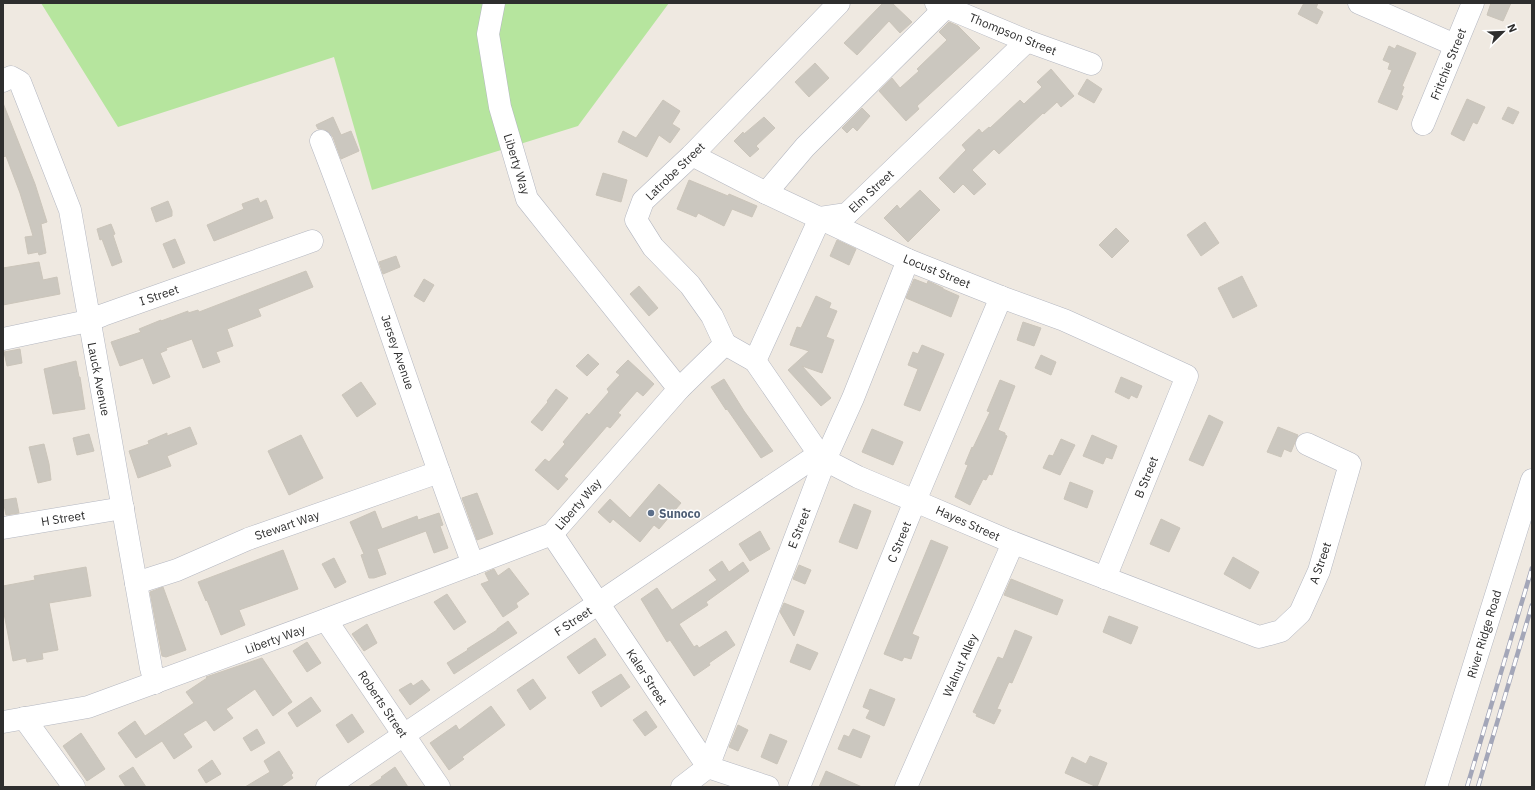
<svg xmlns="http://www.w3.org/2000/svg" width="1535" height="790" font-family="'IBM Plex Sans',sans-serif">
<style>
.green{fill:#b6e59e}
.building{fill:#cbc7bf;stroke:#cbc5ba}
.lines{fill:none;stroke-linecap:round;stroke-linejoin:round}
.minor-casing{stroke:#b4b7c1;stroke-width:23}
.minor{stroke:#fff;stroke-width:22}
.rail-casing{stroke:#a3a6b8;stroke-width:4.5}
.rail{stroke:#fff;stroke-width:3;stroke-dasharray:9;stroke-linecap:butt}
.service-dot{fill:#5c6f8a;stroke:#fff;stroke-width:1.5}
.labels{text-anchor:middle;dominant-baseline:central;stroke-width:3;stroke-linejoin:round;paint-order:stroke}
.street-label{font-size:12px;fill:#2e2e2e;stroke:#fff}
.service-label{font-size:12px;font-weight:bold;fill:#4e5e75;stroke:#fff;text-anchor:start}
</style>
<rect width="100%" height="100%" fill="#efe9e1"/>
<polygon class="green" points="41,3 669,3 578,126 372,190 334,57 118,127"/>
<g class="building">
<polygon points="883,3 892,3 912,22 900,33 889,21 857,55 844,43"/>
<polygon points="1304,3 1318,3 1316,8 1323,12 1317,24 1298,14"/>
<polygon points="1491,3 1511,3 1503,21 1487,15"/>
<polygon points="949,22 958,26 980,48 917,106 919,109 906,121 879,91 892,78 900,88 919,71 917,69 947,40 939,32"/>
<polygon points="1397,45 1416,53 1402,86 1404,87 1401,95 1403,96 1397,110 1378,102 1392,70 1388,69 1390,63 1383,60 1389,46 1395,49"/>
<polygon points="815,63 829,78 809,97 795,82"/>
<polygon points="1051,69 1074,96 1061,107 1057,102 1044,114 1043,113 999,154 994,149 972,170 986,184 974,195 963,184 954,193 939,178 966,150 962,145 979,129 982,133 989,127 990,128 1020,100 1024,104 1042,87 1037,82"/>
<polygon points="1087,79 1102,89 1094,103 1078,94"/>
<polygon points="1467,99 1485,107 1477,124 1473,122 1464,141 1451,134"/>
<polygon points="663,100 680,111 672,124 680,129 670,143 659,135 647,157 618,142 623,131 636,138"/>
<polygon points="3,103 35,184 47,222 41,224 46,253 39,255 38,252 28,254 25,237 33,236 20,193 6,156 3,157"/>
<polygon points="1508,107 1519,112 1513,124 1502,119"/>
<polygon points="862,108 870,116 857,131 853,127 847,133 842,128"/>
<polygon points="333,117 341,135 351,131 359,151 341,159 333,137 329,132 323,129 318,129 316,125"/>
<polygon points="764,117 775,128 756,146 759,149 750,157 734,141 743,132 744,134"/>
<polygon points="603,173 627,180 621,202 596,195"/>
<polygon points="689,180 728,196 729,194 757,206 752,217 732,209 724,226 698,213 696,217 677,209"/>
<polygon points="920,190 940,210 908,242 884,218 897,205 900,209"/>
<polygon points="258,198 260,203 266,200 273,218 214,241 207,225 244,209 242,204"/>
<polygon points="168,201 172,211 172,216 156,222 151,208"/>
<polygon points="1205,222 1219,243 1201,256 1187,235"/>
<polygon points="111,224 115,234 113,235 122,262 112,266 102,239 100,240 97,229"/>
<polygon points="1116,228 1129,241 1112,258 1099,245"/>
<polygon points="175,239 185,263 173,268 163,244"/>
<polygon points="837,240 856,249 849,265 830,256"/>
<polygon points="396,256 400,267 383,274 379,262"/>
<polygon points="39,262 43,280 57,277 60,294 3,305 3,268"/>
<polygon points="306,271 313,287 258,309 261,316 227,329 233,346 216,352 220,362 203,368 192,339 166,348 167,350 160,353 170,377 153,384 143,358 120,366 111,342 141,332 139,329 161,320 161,321 188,311 188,313 198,310 199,312"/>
<polygon points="1242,276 1257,306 1233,318 1218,288"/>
<polygon points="424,279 434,285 424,302 414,296"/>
<polygon points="914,279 927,284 928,281 943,288 943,289 959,296 951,317 906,298"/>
<polygon points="639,286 658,308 649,316 630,294"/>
<polygon points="816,296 831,303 829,308 837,311 826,337 834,340 822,373 802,366 831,398 821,406 788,370 809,351 790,345 797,327 801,328"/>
<polygon points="1023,322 1041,328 1034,346 1017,340"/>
<polygon points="922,345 944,354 920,411 904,405 918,369 908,365 913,352 918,354"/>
<polygon points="20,349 22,363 7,366 4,352"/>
<polygon points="588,354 599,364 587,376 576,366"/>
<polygon points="1041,355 1056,362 1051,375 1035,368"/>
<polygon points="628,360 654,384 643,396 637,391 618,413 621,415 610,428 607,426 564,476 568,479 558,490 535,470 545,459 549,462 565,444 563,442 587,413 589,415 609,392 607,389 620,375 616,372"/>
<polygon points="76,361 79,377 80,377 85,409 53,414 44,369"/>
<polygon points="1121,377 1142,386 1137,398 1131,395 1129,399 1115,392"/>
<polygon points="724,379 744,411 773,451 761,458 727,409 726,410 711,387"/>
<polygon points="1000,380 1015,386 998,430 1005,433 1005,435 1007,436 992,475 989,474 986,480 983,479 970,505 955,497 968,465 965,464 972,447 973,448 990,412 987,411"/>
<polygon points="361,382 376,404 357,417 342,395"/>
<polygon points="556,389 568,398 542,431 531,422 548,402 547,401"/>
<polygon points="1209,415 1223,422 1203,466 1189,460"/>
<polygon points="190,427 197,444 167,456 171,466 138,478 129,451 149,444 148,441 167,433 167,436"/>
<polygon points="1278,427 1298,435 1291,452 1284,449 1281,457 1267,452"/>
<polygon points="872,429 903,442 893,465 862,452"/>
<polygon points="89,434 94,451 77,455 73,438"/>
<polygon points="301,435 323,478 289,495 268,451"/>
<polygon points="1092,435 1117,446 1112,459 1106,457 1103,464 1083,456"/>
<polygon points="1061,439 1075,445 1060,475 1043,468 1049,455 1053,456"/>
<polygon points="44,444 49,464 51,480 38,483 29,447"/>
<polygon points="1070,482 1093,491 1087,508 1064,499"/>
<polygon points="659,484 681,503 659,529 654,525 640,542 613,519 610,523 598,512 610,499 630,518"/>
<polygon points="477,493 493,534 477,540 462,498"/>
<polygon points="16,498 19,513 6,515 3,500"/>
<polygon points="854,504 871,511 857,549 839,542"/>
<polygon points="375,511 382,529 417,516 418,520 439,513 443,525 440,526 448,548 434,553 426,531 377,549 386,574 374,578 369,578 361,555 364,554 350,522"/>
<polygon points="1161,519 1180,528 1169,552 1150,544"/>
<polygon points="760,531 770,549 750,561 739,544"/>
<polygon points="931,540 948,547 912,634 919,637 911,659 904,657 902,661 884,654"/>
<polygon points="283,550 298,589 239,610 245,625 221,635 207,600 206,601 198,582"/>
<polygon points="1233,557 1259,572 1250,589 1224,574"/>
<polygon points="334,558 346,582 335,588 322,564"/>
<polygon points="722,561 729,572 743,562 749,571 706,602 708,605 679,624 694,647 697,645 699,648 726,631 735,645 709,663 710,665 694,676 670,640 667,642 641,599 657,588 672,610 717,580 709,570"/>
<polygon points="799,565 811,570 805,584 793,579"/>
<polygon points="86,567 91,596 49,603 58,650 42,653 43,659 27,662 26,658 13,661 3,608 3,586 35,580 34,576"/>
<polygon points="509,568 529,594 516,603 518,607 503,617 481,584 489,581 485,573 494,569 498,576"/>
<polygon points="1011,579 1063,600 1057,615 1004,595"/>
<polygon points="163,587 186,650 166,657 162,656 150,592"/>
<polygon points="447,594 466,622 454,630 434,602"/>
<polygon points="784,603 804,611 794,636 780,612"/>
<polygon points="1109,616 1138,627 1131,644 1103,632"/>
<polygon points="508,621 517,633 454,674 447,663 468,650 467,649 497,630 497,629"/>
<polygon points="367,624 377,643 364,651 352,634"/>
<polygon points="1015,630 1032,637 1012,683 1009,682 997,709 1001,710 994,724 976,716 977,714 973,712 998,657 1003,659"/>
<polygon points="595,638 606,655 579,674 567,657"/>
<polygon points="307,642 321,663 307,672 293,651"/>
<polygon points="797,644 818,653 810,670 790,662"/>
<polygon points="262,658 292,702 273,716 255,689 226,709 233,718 214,731 206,720 183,734 192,747 174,759 162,741 136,758 118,733 135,721 145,736 194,703 186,692 207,678 206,677"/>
<polygon points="621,674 630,687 601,707 592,692"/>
<polygon points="533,679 546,698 530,710 517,690"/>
<polygon points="422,680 430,690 410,705 399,690 411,683 413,686"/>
<polygon points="870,689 895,699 884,726 866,718 870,710 863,707"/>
<polygon points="311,697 321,711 297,727 288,713"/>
<polygon points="491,706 505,725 462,757 464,759 449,770 430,743 456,725 459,730"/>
<polygon points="646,711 657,727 645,736 633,720"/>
<polygon points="352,714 364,732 348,743 336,725"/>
<polygon points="738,725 748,730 738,751 729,747"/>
<polygon points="257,729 265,743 251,751 243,738"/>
<polygon points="853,729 870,736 861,758 838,749 844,735 849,737"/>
<polygon points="81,733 105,769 87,781 63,746"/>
<polygon points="770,734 787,741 777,764 761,757"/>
<polygon points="279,751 293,773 291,775 293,778 280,787 245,787 270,772 264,761"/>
<polygon points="1090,756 1107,763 1097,787 1065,773 1072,757 1086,764"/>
<polygon points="212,760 221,774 206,783 198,770"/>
<polygon points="133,767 146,787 126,787 119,776"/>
<polygon points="395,767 408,787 368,787 382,778 381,777"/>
<polygon points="826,771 862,787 819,787"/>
</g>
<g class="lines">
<defs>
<g id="minor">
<polyline points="494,3 488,34 500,107 527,199 679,389"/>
<polyline points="936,3 1027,41 1091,64"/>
<polyline points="1359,3 1455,45"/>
<polyline points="3,81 11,77 20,82 70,210 151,668 155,683"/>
<polyline points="1423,124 1473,3"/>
<path d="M321,141C376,281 419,424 473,564"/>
<polyline points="692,155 766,193 908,260 1001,297 1064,320 1135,352 1187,376 1105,578"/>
<polyline points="766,193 805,147 946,7"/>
<polyline points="3,339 88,321 103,315 312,241"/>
<polyline points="725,344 755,361 819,454 825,460 858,477 915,501 1009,541 1259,637 1281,631 1300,613 1319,571 1350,464 1307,444"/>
<polyline points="725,344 712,316 690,285 653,247 636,220 643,201 692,155 839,3"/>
<polyline points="755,361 820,218 847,214 1027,41"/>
<polyline points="3,528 123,508"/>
<polyline points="552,534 708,767 768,787"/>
<polyline points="136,583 177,570 248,539 439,472"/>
<polyline points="326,620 439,787"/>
<polyline points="24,718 74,787"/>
<polyline points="3,722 88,707 317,623 552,534 679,389 725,344"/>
<polyline points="327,787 819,454"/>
<polyline points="682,787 708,767 825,460 853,398 908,260"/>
<polyline points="799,787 915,501 1001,297"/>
<polyline points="906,787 1013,543"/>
<polyline points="1436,787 1532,480"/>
</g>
</defs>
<use href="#minor" class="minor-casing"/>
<use href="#minor" class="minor"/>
<defs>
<g id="rail">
<polyline points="1467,787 1532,568"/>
<polyline points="1478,787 1532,605"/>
</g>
</defs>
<use href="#rail" class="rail-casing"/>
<use href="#rail" class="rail"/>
</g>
<circle class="service-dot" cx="651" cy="513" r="4"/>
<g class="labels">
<g class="street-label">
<text transform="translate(1013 34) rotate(22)">Thompson Street</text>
<text transform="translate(1448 64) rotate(-68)">Fritchie Street</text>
<text transform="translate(517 164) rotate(73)">Liberty Way</text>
<text transform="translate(675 171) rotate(-44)">Latrobe Street</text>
<text transform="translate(871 191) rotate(-43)">Elm Street</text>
<text transform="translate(937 271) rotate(22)">Locust Street</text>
<text transform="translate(159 295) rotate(-19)">I Street</text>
<text transform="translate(398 352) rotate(71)">Jersey Avenue</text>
<text transform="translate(99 379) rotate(79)">Lauck Avenue</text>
<text transform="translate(1146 477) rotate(-68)">B Street</text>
<text transform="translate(578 504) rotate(-49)">Liberty Way</text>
<text transform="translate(63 518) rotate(-9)">H Street</text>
<text transform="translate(968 523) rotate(24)">Hayes Street</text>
<text transform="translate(287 525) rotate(-19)">Stewart Way</text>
<text transform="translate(799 528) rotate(-69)">E Street</text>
<text transform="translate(899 542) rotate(-68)">C Street</text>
<text transform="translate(1320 563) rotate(-71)">A Street</text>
<text transform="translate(573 621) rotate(-34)">F Street</text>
<text transform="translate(1484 634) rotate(-73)">River Ridge Road</text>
<text transform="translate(275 639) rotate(-20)">Liberty Way</text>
<text transform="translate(960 665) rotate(-66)">Walnut Alley</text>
<text transform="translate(647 677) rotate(57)">Kaler Street</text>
<text transform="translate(383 704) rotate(56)">Roberts Street</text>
</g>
<g class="service-label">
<text x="659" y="513">Sunoco</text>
</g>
</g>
<rect width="1535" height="790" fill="none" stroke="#2e2e2e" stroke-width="8"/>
<g transform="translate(1503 32) rotate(67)" stroke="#ffffff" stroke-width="3" paint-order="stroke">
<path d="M0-3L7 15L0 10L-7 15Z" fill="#2e2e2e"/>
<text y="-6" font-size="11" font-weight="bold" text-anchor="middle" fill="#2e2e2e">N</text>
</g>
</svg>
